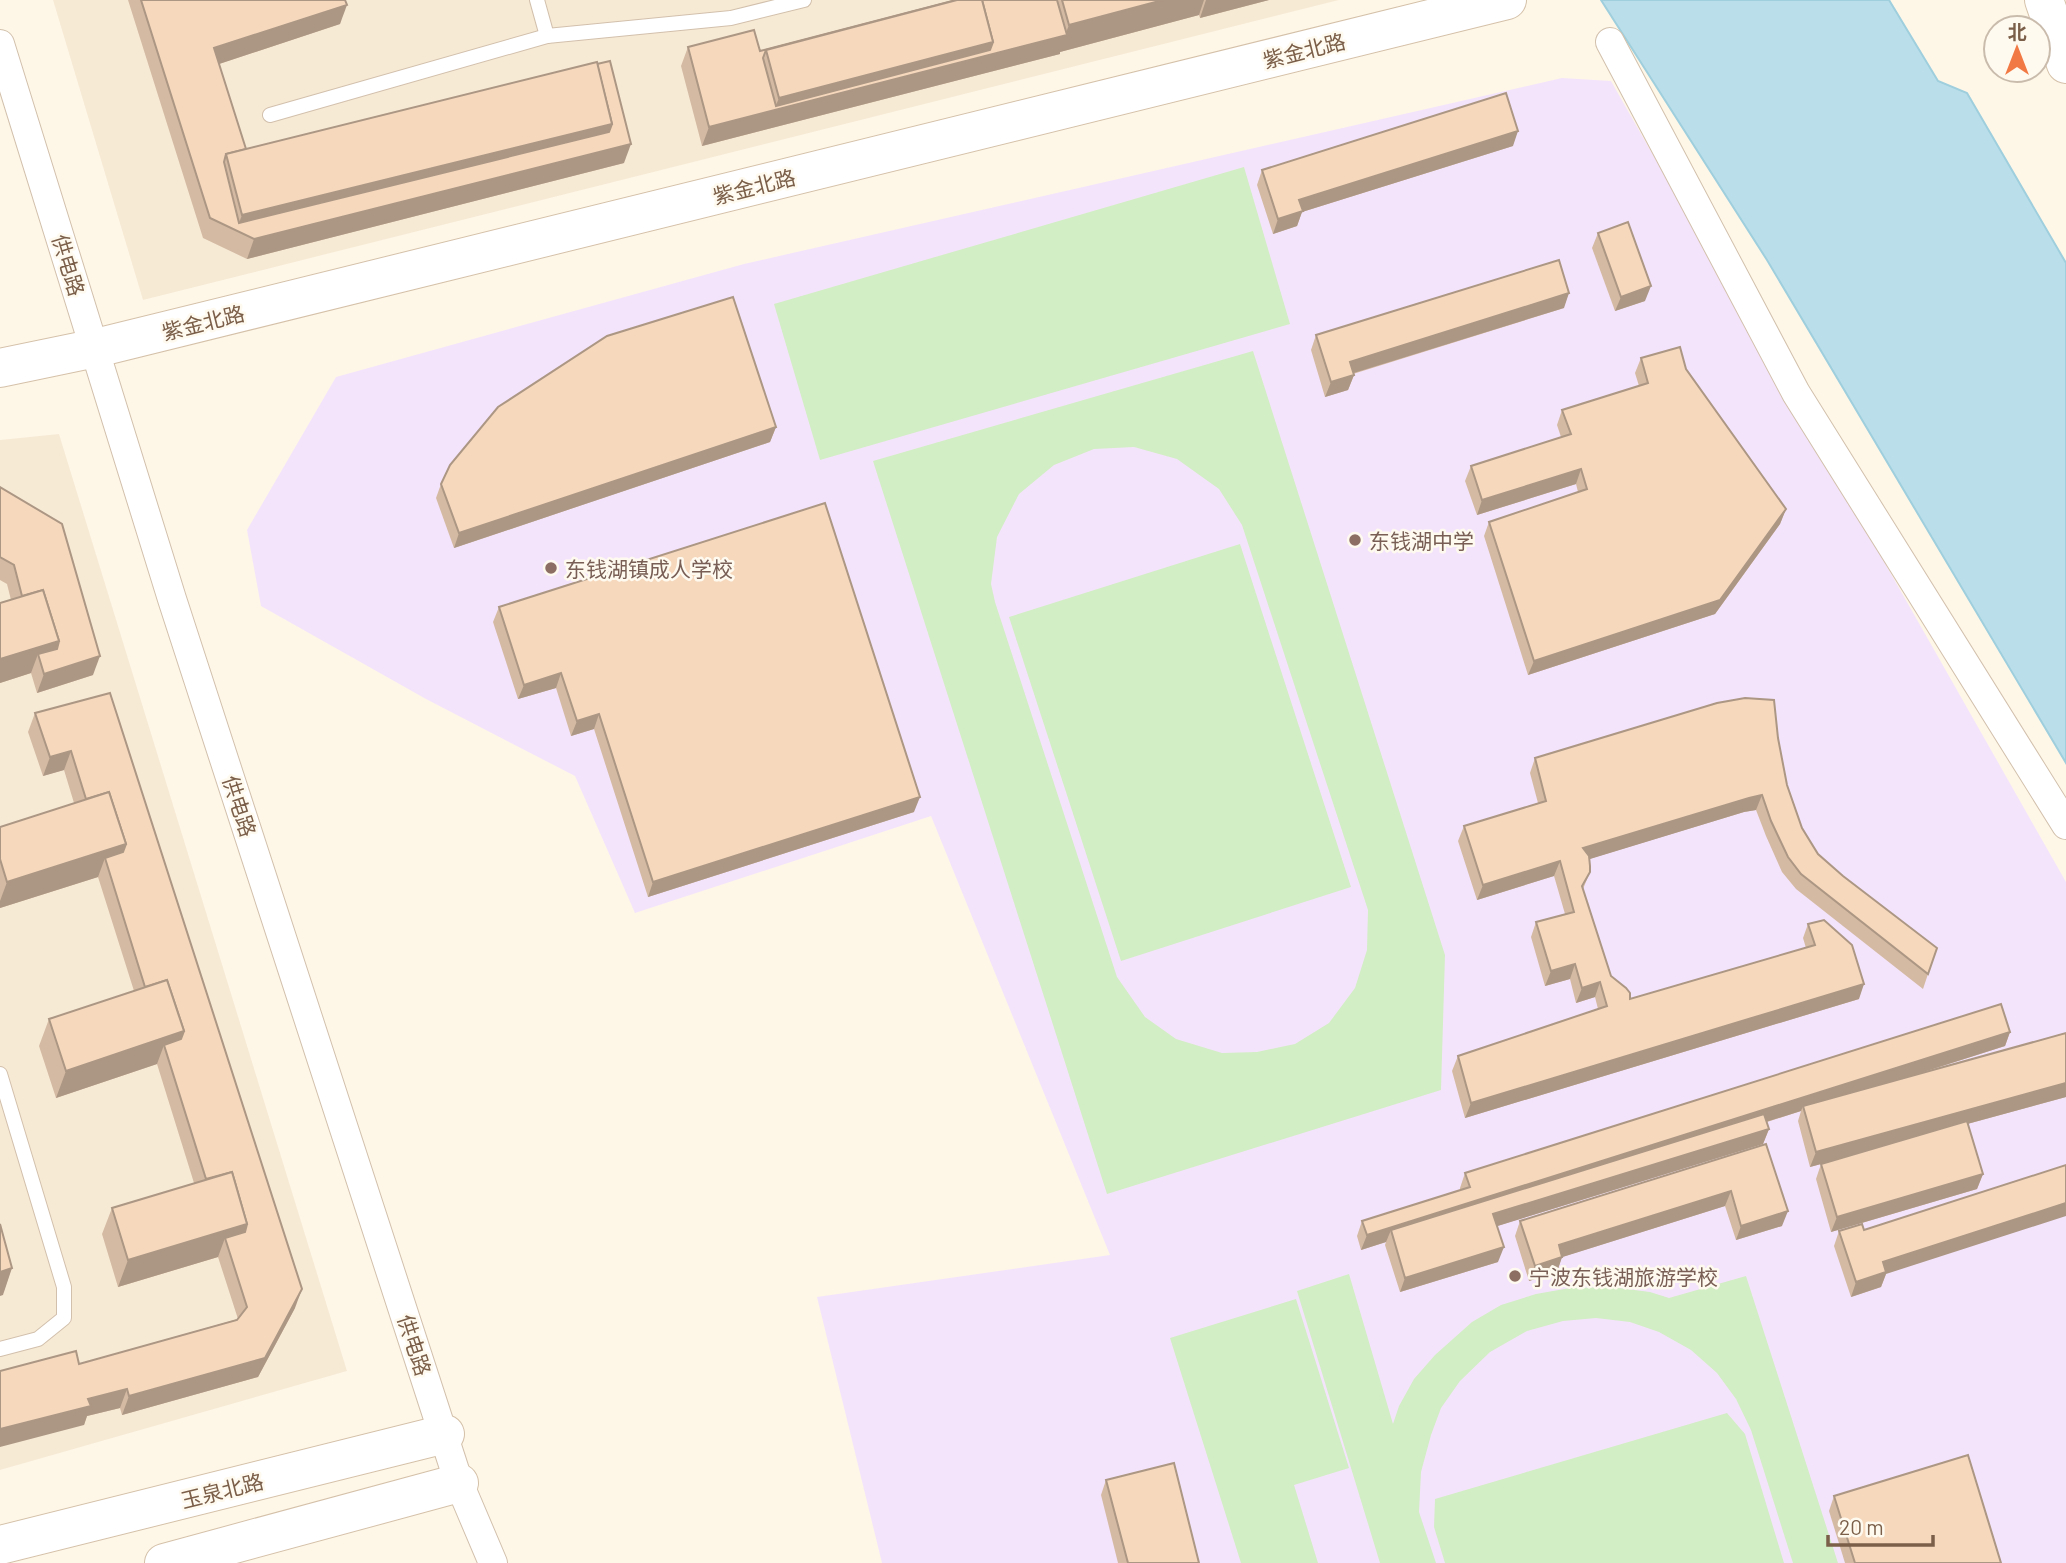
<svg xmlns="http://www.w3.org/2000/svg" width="2066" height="1563" font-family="Barlow,'Noto Sans SC',sans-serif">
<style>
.residential{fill:#f7ead5}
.education{fill:#f4e4fb}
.green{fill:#d2eec4;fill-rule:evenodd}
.water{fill:#badfea;stroke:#9fcedd;stroke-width:2}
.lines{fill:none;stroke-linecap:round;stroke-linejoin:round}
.lane-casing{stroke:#d2c0ac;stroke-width:16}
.street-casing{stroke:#d2c0ac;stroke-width:30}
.secondary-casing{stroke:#d5c1a9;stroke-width:40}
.lane{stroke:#fff;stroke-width:14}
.street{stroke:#fff;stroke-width:28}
.secondary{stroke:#fff;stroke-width:38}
.wall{fill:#d4baa3}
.shaded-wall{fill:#ac9784}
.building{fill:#f6d8bd;stroke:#ac9784;stroke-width:2}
.education-dot{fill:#8d6e63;stroke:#fffaf0;stroke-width:2.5}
.labels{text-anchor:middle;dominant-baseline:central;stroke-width:5;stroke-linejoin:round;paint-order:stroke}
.street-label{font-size:21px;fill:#7b5f49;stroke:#fffaf0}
.education-label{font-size:21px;fill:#785e54;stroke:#fffaf0;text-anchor:start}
</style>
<rect width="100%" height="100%" fill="#fef7e8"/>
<g class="residential">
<polygon points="53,0 1339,0 143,300"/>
<polygon points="59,434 347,1371 0,1470 0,440"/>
</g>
<polygon class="education" points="1562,78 1611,81 2066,882 2066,1563 882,1563 817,1297 1110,1255 931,816 635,913 575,776 426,699 261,606 247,530 336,377 744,264"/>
<g class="green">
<polygon points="1244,167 1290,324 820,460 774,304"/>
<path d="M1253,351L1445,955L1441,1090L1107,1194L873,461ZM1134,447L1177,459L1219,489L1242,525L1368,910L1367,950L1355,988L1329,1023L1295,1044L1257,1052L1222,1053L1176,1039L1145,1017L1117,977L995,602L991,584L997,537L1019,494L1054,465L1094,449Z"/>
<polygon points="1240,544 1351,887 1121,961 1009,617"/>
<polygon points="1349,1274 1393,1424 1399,1406 1414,1379 1435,1355 1472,1322 1501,1305 1536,1294 1570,1288 1611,1287 1650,1292 1669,1298 1746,1276 1838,1563 1793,1563 1751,1430 1736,1399 1717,1373 1691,1350 1659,1332 1630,1322 1596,1318 1563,1321 1527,1331 1490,1352 1460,1381 1441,1408 1431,1435 1421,1472 1419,1512 1436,1563 1380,1563 1297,1291"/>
<polygon points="1296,1299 1349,1468 1294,1485 1318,1563 1241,1563 1170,1338"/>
<polygon points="1727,1413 1745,1434 1784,1563 1445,1563 1434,1527 1435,1499"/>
</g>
<polygon class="water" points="1601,0 1889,0 1938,81 1967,93 2066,263 2066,763 1767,260"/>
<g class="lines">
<defs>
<g id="lane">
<polyline points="537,0 547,36"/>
<polyline points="270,115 547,36 731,18 804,0"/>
<polyline points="0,1074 64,1287 64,1318 38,1339 0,1349"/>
</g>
<g id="street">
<polyline points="1610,42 1796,393 2066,825"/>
<polyline points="0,44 172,599 459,1483 493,1563"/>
</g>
<g id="secondary">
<polyline points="2044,0 2066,64"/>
<polyline points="0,368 96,348 1507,0"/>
<polyline points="0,1545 445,1434"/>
<polyline points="164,1563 459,1483"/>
</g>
</defs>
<use href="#lane" class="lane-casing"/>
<use href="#street" class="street-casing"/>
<use href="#secondary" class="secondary-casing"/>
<use href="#lane" class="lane"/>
<use href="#street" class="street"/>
<use href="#secondary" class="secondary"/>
</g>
<g class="wall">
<polygon points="128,0 345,0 340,24 219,64 246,149 624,163 247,259 203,238"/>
<polygon points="957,0 1269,0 1200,18 1199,15 1060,52 1060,54 702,146 681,66 688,47 760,51"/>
<polygon points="1513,146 1302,212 1297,226 1273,234 1257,185 1262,170"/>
<polygon points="1598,233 1645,301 1615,311 1592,248"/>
<polygon points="1564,308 1353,374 1354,375 1348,390 1325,397 1311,350 1316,335"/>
<polygon points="1641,358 1686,369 1786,509 1780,524 1715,614 1528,675 1484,536 1489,522 1578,492 1576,484 1477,515 1465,481 1471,466 1561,437 1557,425 1562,410 1639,386 1635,373"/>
<polygon points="776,427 770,442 454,548 436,498 441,484"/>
<polygon points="0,487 93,675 37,693 31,673 0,683 0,603 11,600 7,584 0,580"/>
<polygon points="499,607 914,812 648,897 594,729 571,736 556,688 518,699 493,622"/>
<polygon points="110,693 295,1308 258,1377 122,1415 120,1408 87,1416 84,1425 79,1364 238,1319 218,1257 118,1287 102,1234 112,1208 194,1183 157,1064 56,1098 39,1046 49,1019 134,991 98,877 0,908 0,827 74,803 64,770 43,776 28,732 35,713"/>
<polygon points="1778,738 1787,785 1802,828 1818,854 1928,974 1923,989 1796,889 1782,872 1766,836 1756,810 1744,812 1589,859 1590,872 1583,889 1611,976 1630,999 1806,948 1803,938 1808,924 1859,999 1465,1118 1452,1071 1458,1056 1598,1009 1595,997 1576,1003 1570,979 1545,986 1531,937 1536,922 1565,914 1554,876 1477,900 1458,841 1464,826 1538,803 1530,773 1535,758"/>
<polygon points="2010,1032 2005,1046 1905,1078 2066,1033 2066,1097 1967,1124 1983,1174 1977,1189 1831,1232 1816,1179 1821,1164 1810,1167 1798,1121 1801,1111 1767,1122 1769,1129 1763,1144 1497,1226 1498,1262 1400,1292 1385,1245 1386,1242 1361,1250 1357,1236 1362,1221 1460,1190 1460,1188 1465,1173"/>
<polygon points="1766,1144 1782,1226 1736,1240 1725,1206 1562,1257 1557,1272 1529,1281 1515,1236 1520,1221"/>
<polygon points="1864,1230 1886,1274 1881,1287 1851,1297 1834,1246 1839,1231"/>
<polygon points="1106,1480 1199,1563 1118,1563 1101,1495"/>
<polygon points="1834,1496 2001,1563 1845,1563 1829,1511"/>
</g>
<g class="shaded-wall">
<polygon points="1163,0 1204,0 1199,15 1060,52 1060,54 702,146 709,127 774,110 779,98 993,42 1065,35 1069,25"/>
<polygon points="1206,0 1269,0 1200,18"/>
<polygon points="347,5 340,24 207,68 214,48"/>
<polygon points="612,124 602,151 236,231 242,215"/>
<polygon points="1518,131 1513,146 1302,212 1297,226 1273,234 1278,219 1299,200"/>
<polygon points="631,144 624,163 247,259 254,239"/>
<polygon points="1651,286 1645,301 1615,311 1621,297"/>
<polygon points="1569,293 1564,308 1344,376 1350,362"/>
<polygon points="1354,375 1348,390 1325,397 1331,382"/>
<polygon points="776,427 770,442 454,548 459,533"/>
<polygon points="1581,469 1576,484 1477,515 1482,500"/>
<polygon points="1786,509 1780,524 1715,614 1528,675 1534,661"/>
<polygon points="59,641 50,668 38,654 31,673 0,683 0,659"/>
<polygon points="100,656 93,675 37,693 44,674"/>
<polygon points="561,673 556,688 518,699 524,685"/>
<polygon points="599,714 594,729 571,736 577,721"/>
<polygon points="71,751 64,770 43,776 50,757"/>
<polygon points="1762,795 1756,810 1744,812 1577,863 1583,848 1749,798"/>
<polygon points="920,797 914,812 648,897 653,882"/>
<polygon points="126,844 116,871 105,858 98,877 0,908 0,901 7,882"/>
<polygon points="1560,861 1554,876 1477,900 1483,885"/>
<polygon points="1575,964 1570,979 1545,986 1551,971"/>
<polygon points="1600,982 1595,997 1576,1003 1582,988"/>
<polygon points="1864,984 1859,999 1465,1118 1471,1103"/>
<polygon points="184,1031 174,1058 164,1045 157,1064 56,1098 66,1071"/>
<polygon points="2010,1032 2005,1046 1804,1110 1803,1106 1801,1111 1393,1239 1391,1230 1386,1242 1361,1250 1367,1235"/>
<polygon points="2066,1083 2066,1097 1810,1167 1816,1152"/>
<polygon points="1769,1129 1763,1144 1488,1229 1493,1214"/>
<polygon points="1983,1174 1977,1189 1831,1232 1837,1217"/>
<polygon points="1731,1191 1725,1206 1553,1260 1559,1245"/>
<polygon points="2066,1203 2066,1216 1886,1274 1881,1287 1851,1297 1856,1282 1883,1262"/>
<polygon points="1788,1211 1782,1226 1736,1240 1741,1226"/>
<polygon points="247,1224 238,1251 225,1238 218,1257 118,1287 128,1260"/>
<polygon points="1504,1247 1498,1262 1400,1292 1405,1278"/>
<polygon points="1562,1257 1557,1272 1529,1281 1535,1266"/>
<polygon points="12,1268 3,1295 0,1296 0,1272"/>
<polygon points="302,1289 295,1308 258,1377 122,1415 129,1396"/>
<polygon points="127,1389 120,1408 87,1416 84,1425 0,1447 0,1429 88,1399"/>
</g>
<g class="building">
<polygon points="141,0 345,0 347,5 214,48 246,149 226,154 224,162 239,223 609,132 612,124 597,64 610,61 631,144 254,239 210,218"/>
<polygon points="956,0 766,50 763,58 776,106 990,50 993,42 982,0 1057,0 1067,35 709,127 688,47 754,30 760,51"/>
<polygon points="957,0 982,0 993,42 779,98 766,50"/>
<polygon points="1062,0 1163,0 1069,25"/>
<polygon points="597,62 612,124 242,215 226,154"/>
<polygon points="1506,93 1518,131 1299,200 1303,211 1278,219 1262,170"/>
<polygon points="1628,222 1651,286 1621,297 1598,233"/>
<polygon points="1559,260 1569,293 1350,362 1354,375 1331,382 1316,335"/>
<polygon points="733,297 776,427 459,533 441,484 450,465 498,407 607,336"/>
<polygon points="1680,347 1686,369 1786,509 1720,600 1534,661 1489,522 1587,489 1581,469 1482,500 1471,466 1571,434 1562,410 1648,383 1641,358"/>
<polygon points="0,487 62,524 100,656 44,674 38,654 57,649 59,641 43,590 22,596 14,565 0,557"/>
<polygon points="825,503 920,797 653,882 599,714 577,721 561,673 524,685 499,607"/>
<polygon points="43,590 59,641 0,659 0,603"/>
<polygon points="110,693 302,1289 265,1358 129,1396 127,1389 88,1399 91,1406 0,1429 0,1371 76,1351 79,1364 237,1320 247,1307 225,1238 245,1232 247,1224 232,1172 206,1179 164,1045 181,1039 184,1031 167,980 145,987 105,858 123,852 126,844 109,792 86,799 71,751 50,757 35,713"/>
<polygon points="1745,698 1774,700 1778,738 1787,785 1802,828 1818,854 1843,876 1937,948 1928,974 1801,874 1788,857 1771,821 1762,795 1749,798 1583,848 1589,856 1590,866 1590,872 1582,886 1611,976 1626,988 1630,993 1630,999 1815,945 1808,924 1824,920 1852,945 1864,984 1471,1103 1458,1056 1607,1006 1600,982 1582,988 1575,964 1551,971 1536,922 1574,912 1560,861 1483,885 1464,826 1546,801 1535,758 1717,703"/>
<polygon points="109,792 126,844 7,882 0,859 0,827"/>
<polygon points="167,980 184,1031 66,1071 49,1019"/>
<polygon points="2001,1004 2010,1032 1367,1235 1362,1221 1470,1187 1465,1173"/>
<polygon points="2066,1033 2066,1083 1816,1152 1803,1106"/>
<polygon points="1764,1114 1769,1129 1493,1214 1504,1247 1405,1278 1391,1230"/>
<polygon points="1967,1121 1983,1174 1837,1217 1821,1164"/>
<polygon points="1766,1144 1788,1211 1741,1226 1731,1191 1559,1245 1562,1257 1535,1266 1520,1221"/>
<polygon points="2066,1165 2066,1203 1883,1262 1886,1272 1856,1282 1839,1231 1862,1224 1864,1230"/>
<polygon points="232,1172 247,1224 128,1260 112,1208"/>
<polygon points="0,1224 12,1268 0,1272"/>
<polygon points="1968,1455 2001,1563 1855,1563 1834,1496"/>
<polygon points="1174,1463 1199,1563 1128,1563 1106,1480"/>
</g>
<g class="education-dot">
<circle cx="1355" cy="540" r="7"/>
<circle cx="551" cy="568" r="7"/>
<circle cx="1515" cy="1276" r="7"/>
</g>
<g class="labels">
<g class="street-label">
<text transform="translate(1304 50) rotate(-14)">紫金北路</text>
<text transform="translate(754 186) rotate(-14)">紫金北路</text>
<text transform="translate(69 265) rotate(73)">供电路</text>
<text transform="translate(203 322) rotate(-14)">紫金北路</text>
<text transform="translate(240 806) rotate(72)">供电路</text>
<text transform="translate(415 1345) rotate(72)">供电路</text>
<text transform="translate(222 1490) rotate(-14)">玉泉北路</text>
</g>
<g class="education-label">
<text x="1369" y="540">东钱湖中学</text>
<text x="565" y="568">东钱湖镇成人学校</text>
<text x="1529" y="1276">宁波东钱湖旅游学校</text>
</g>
</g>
<g transform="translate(2017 49)"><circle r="33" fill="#fffaf0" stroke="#cabcad" stroke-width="2"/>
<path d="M0-5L12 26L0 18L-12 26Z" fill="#f17944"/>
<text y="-10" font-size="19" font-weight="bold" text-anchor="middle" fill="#7b5f49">北</text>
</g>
<path d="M1828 1535v10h105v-10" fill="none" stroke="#7b5f49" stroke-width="3.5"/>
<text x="1839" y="1535" font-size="21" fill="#7b5f49" stroke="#fffaf0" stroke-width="5" paint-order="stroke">20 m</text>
</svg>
